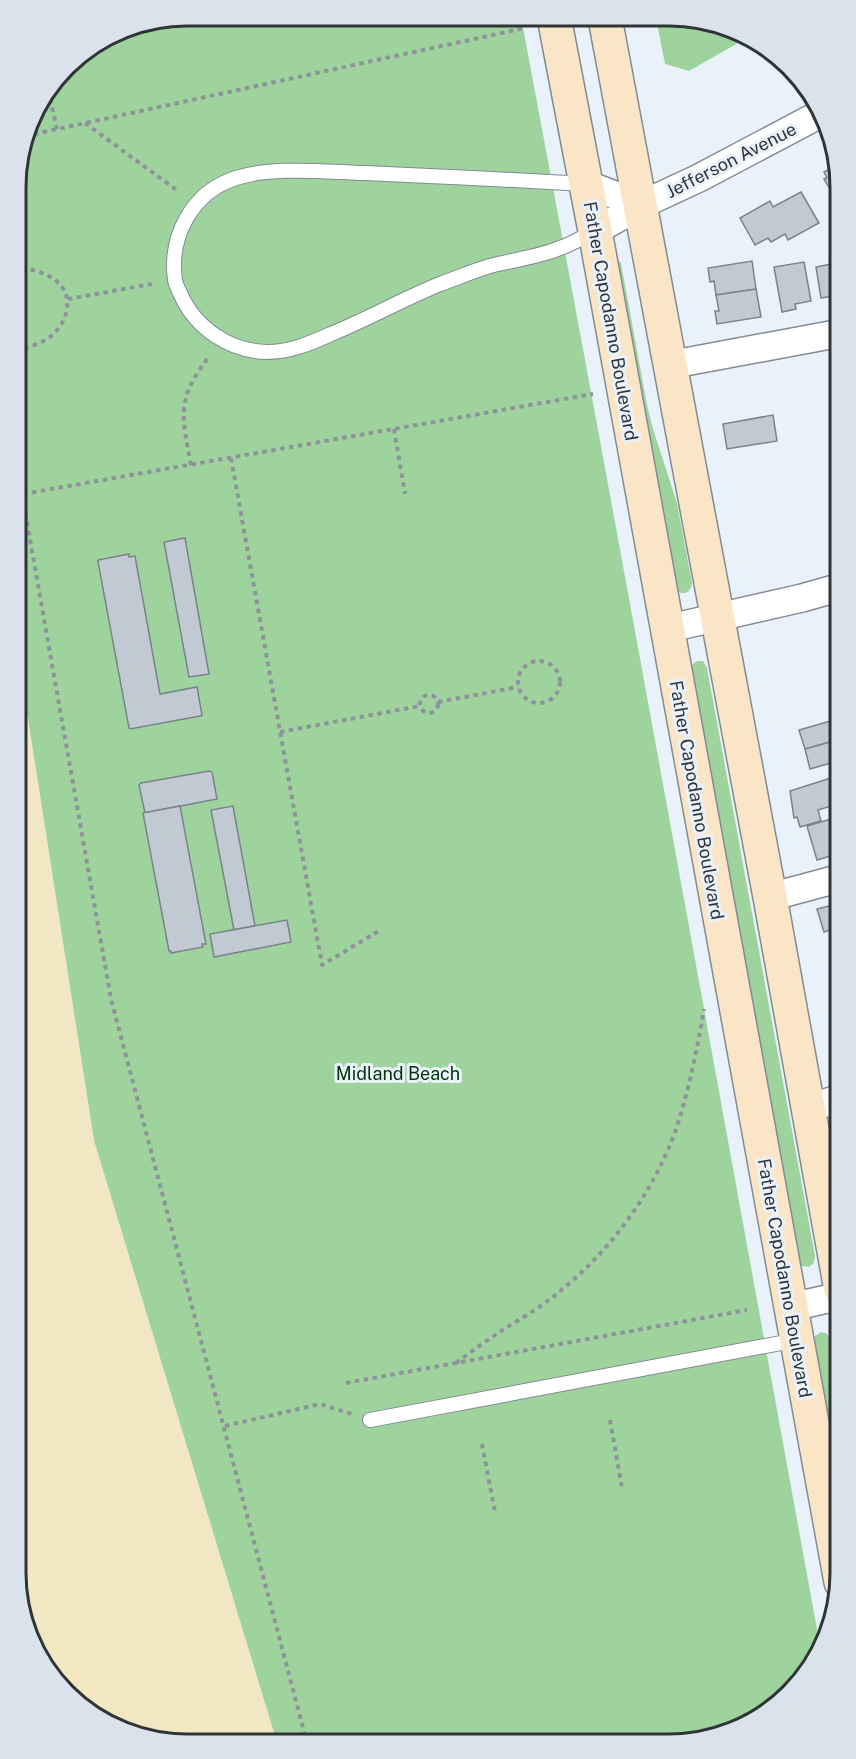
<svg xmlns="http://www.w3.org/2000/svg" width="856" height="1759" font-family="'Public Sans',sans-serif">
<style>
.green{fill:#9fd39e}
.sand{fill:#f1e7c2}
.building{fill:#c1cad2;stroke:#7a828a;stroke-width:1.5}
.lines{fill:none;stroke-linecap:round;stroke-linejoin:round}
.service-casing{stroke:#828b93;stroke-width:16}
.minor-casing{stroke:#828b93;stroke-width:30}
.secondary-casing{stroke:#828b93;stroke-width:36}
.path{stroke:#8d9399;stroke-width:4;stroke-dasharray:4.5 4.5;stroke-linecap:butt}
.service{stroke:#fff;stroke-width:14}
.minor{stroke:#fff;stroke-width:27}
.secondary{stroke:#fbe5c7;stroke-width:33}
.labels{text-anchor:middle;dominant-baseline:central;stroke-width:6;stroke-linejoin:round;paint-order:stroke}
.street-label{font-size:18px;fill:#303437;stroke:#e9f2fb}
.park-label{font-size:18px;fill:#013406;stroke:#e9f2fb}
.rim{fill:none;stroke:#303437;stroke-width:3}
</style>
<rect width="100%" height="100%" fill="#e9f2fb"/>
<g class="green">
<path d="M187,15L521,17C623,558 720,1099 819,1640L805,1677L724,1735L669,1744L277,1743L94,1141L16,643V164L33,110L73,58L121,28Z"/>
<polygon points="656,18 703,18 745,39 689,71 665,64"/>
<path d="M619,261L621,263L647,405L653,429L677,503L692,583C691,593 683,596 676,590L617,263Z"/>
<polygon points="697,661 703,661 707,668 815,1256 814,1263 809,1267 802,1266 799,1261 690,669 693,664"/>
<polygon points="821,1332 826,1333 830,1337 841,1395 841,1487 814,1344 815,1336"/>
</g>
<polygon class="sand" points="16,643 94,1141 277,1743 164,1742 74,1702 24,1627 15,1572"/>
<g class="building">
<polygon points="835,160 837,163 841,186 841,208 824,179 827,178 824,172 831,168 829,164"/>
<polygon points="801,192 819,223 788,240 785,234 771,242 768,238 755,245 740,218 770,201 773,207"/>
<polygon points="752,261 756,289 716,295 714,281 710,282 708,268"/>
<polygon points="804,262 811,301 795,304 796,309 782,312 774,267"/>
<polygon points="841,262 841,295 821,298 816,267"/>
<polygon points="756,289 761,317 717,324 715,311 719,311 716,295"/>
<polygon points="773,415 777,441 727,449 723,424"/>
<polygon points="185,538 209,674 189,677 164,542"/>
<polygon points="129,554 129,557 135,556 160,694 197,687 202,715 200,716 130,729 129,728 98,562 98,560"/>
<polygon points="841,718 841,739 805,749 799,730"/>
<polygon points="841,739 841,760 810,769 805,749"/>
<polygon points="209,771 212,772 217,799 145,813 139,785 141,783"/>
<polygon points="834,777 835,780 841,778 841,803 818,810 821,821 800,827 797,817 794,818 790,791"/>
<polygon points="180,806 206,944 202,944 203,947 171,953 171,951 169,951 143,813"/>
<polygon points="233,806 255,926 234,930 211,810"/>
<polygon points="841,816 841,853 817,860 807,826"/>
<polygon points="841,903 841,927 824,932 817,909"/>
<polygon points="287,920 291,942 214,957 210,934"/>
</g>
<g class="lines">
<defs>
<g id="service">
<path d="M586,184C512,180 439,176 365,173C326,172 272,166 236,178C192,192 169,236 175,280C176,285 178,289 180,293C195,328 229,351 267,352C290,352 311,343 331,334C368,319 403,299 440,284C457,278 473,271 490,266C513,260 538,257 560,248C572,244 583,237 595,231"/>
<polyline points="370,1420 797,1340"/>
</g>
<g id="minor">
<polyline points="586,184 641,205"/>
<polyline points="595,231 641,205 699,178 820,114"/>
<polyline points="669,365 841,333"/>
<polyline points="666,629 802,598 841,587"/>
<polyline points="770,897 841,878"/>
<polyline points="809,1108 841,1098"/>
<polyline points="791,1307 841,1296"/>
</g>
<g id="secondary">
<polyline points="554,17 595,231 841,1582"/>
<polyline points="605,18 770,897 841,1290"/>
</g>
</defs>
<use href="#service" class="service-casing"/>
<use href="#minor" class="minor-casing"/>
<use href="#secondary" class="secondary-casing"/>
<g class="path">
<polyline points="48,90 57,129"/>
<polyline points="85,123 178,191"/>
<polyline points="25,136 525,28"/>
<polyline points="68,299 152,284"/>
<path d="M16,352C27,347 41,344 50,337C59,330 65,320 67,309C71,279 40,270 16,267"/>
<polyline points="394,429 405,494"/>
<polyline points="231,458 322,965 382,929"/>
<polyline points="16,460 111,999 307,1743"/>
<path d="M191,465C182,416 176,401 207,359"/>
<polyline points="23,494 593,394"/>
<circle cx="539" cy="682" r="21"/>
<circle cx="429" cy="704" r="9"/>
<polyline points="438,702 518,687"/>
<polyline points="280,732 420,706"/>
<path d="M456,1363C469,1353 483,1343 497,1334C514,1322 534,1312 550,1299C606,1257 653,1195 676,1129C689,1090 697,1050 704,1009"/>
<polyline points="346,1383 747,1310"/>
<polyline points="610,1420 622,1488"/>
<polyline points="225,1426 320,1404 352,1414"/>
<polyline points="482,1444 495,1512"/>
</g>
<use href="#service" class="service"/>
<use href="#minor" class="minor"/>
<use href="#secondary" class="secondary"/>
</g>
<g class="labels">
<g class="street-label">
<text transform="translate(731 160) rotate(-27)">Jefferson Avenue</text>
<text transform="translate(611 321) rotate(80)">Father Capodanno Boulevard</text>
<text transform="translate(697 800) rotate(80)">Father Capodanno Boulevard</text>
<text transform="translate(785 1278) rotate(80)">Father Capodanno Boulevard</text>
</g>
<g class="park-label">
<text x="398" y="1073">Midland Beach</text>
</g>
</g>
<path d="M0 0H856V1759H0ZM187 26H669A161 161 0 0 1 830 187V1573A161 161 0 0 1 669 1734H187A161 161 0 0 1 26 1573V187A161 161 0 0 1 187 26Z" fill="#dae3eb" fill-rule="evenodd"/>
<path class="rim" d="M187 26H669A161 161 0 0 1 830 187V1573A161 161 0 0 1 669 1734H187A161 161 0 0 1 26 1573V187A161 161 0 0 1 187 26Z"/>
</svg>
